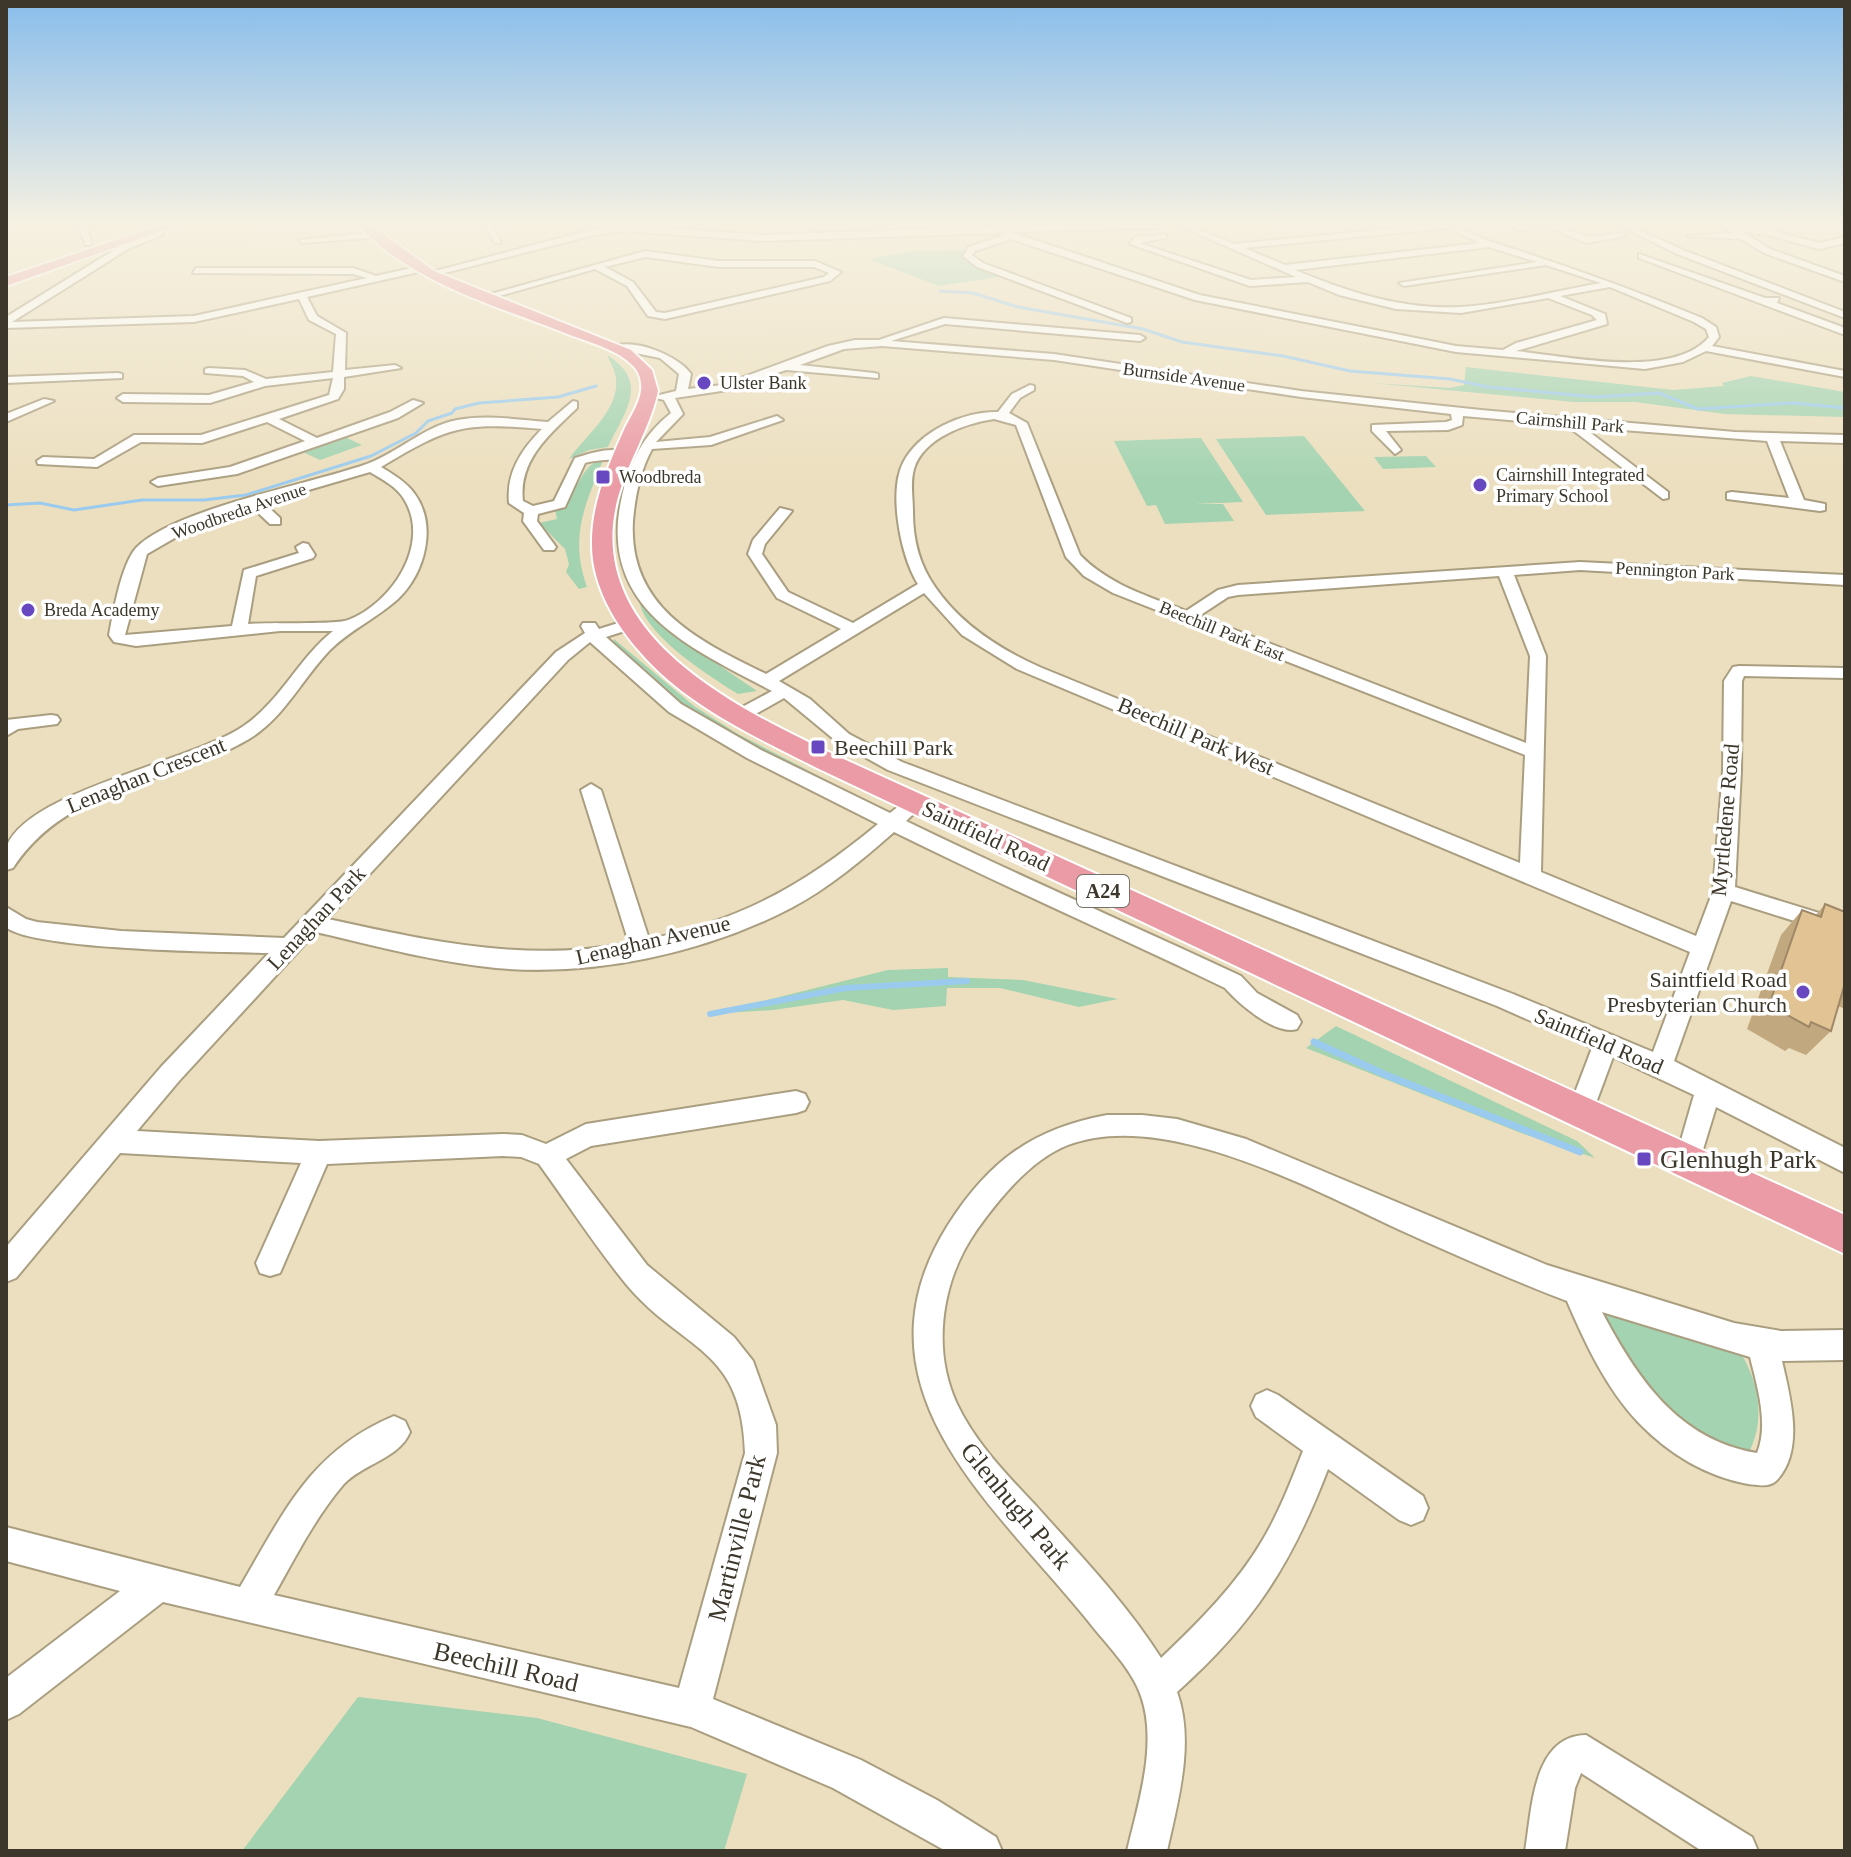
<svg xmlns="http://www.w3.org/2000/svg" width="1851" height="1857" font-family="Georgia,serif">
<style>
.green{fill:#a3d3b1}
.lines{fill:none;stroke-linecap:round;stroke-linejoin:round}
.stream-far2{stroke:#9acbef;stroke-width:3}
.stream-far1{stroke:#9acbef;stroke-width:6}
.stream{stroke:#9acbef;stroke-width:7}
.minor-casing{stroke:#aa9e80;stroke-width:4}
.highway-casing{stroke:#fff;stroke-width:4}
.minor{fill:#fff;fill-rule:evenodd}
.highway{fill:#eb9ba5;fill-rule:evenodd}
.wall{fill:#c2a87e}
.building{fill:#e2c393;stroke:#9e8867;stroke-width:2}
.poi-dot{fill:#6848c1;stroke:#fff;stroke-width:3}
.labels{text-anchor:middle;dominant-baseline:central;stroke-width:7;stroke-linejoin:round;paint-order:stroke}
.far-street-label{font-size:18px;fill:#3c372a;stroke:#fff}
.far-poi-label{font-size:18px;fill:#3c372a;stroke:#fff;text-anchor:start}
.shield{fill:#fff;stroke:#76736a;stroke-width:2}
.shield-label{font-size:20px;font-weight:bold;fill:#3c372a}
.street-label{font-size:22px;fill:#3c372a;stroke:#fff}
.poi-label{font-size:22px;fill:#3c372a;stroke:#fff;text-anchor:start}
.near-poi-label{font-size:26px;fill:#3c372a;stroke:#fff;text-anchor:start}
.near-street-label{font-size:26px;fill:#3c372a;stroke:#fff}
</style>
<rect width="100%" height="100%" fill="#ecdfbf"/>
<g class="green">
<polygon points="965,250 965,261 1005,276 939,286 869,259 913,251"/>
<path d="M607,355C650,382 626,410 608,447L589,450L569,459C585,436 620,410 616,378C615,370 610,362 607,355Z"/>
<polygon points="1466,367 1673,390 1724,386 1722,383 1751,376 1845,392 1845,417 1725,414 1635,402 1574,402 1372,383 1450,388 1464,385"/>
<polygon points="1304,436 1365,511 1266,515 1216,439"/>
<polygon points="345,437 362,445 320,460 303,452"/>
<polygon points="1201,438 1243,502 1194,504 1223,504 1234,521 1165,524 1156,505 1147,506 1114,441"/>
<polygon points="1426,456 1436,467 1383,469 1374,457"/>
<path d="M604,458C585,505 569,536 587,587L579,589L566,572L569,564L565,549L539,523L557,519L555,510C580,496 578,465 604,458Z"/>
<path d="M640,603L660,625L757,691L738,694C709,676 646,636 640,603Z"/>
<polygon points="614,639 694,706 738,734 867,801 757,748 683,707 613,643"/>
<polygon points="948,968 948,977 1023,980 1118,999 1079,1007 1000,988 947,988 946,1006 893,1010 843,1000 773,1010 710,1014 888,970"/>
<polygon points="1336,1026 1577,1141 1595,1158 1521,1133 1306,1048"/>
<path d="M1601,1311L1737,1348C1758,1377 1766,1417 1750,1450L1731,1453L1690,1435L1624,1370Z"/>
<polygon points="358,1697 537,1718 747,1774 724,1851 242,1851"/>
</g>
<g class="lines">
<g class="stream-far2">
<polyline points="940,291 973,293 1018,307 1143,329 1182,342 1283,356 1350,371 1450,379 1488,387 1595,397 1659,393 1698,409 1793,403 1845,408"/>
<polyline points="6,505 40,503 74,510 142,500 204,500 246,495 371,456 416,433 428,421 452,413 455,409 479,403 558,397 596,386"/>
</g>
<polyline class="stream-far1" points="710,1014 846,988 967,981"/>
<polyline class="stream" points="1314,1042 1386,1075 1580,1152"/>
<defs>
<g id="minor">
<polygon points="78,225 86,225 92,245 86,245"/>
<polygon points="484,225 492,225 501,243 495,243"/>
<path d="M624,225L763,235L999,226L1163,225L1159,228L1011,232L1200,295L1456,346L1503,350L1516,343L1597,320L1592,315L1548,298L1461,313L1396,309L1339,295L1308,282L1250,286L1130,244L1135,237L1166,234V238L1139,243L1251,280L1296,277L1178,225H1188L1234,244L1428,225C1464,225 1467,234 1498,244C1567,266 1634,290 1702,318L1716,327L1719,337L1712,346L1845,371V377L1706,351L1683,362L1645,369L1456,352L1195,300L1011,239L975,251L972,255L983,263L1131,318V322L1127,323L977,267L963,256L969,247L1004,235L999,233L763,241L624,231L594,235L429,277L424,274L594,229ZM1448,228L1480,243L1285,265L1244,248ZM1489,247L1537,262L1399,283L1404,286L1546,265L1601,283C1555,291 1507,304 1461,307C1403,310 1348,292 1295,270ZM1610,287L1694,322L1706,329L1709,337C1673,380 1567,356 1516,351L1607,324L1605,314L1560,296Z"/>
<polygon points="1523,225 1539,225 1519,231 1515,228"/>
<polygon points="1544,225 1555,225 1587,237 1622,233 1626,236 1586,243"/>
<polygon points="1619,225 1629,225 1683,250 1845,312 1845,318 1677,254"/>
<polygon points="1721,225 1768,229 1819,243 1845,237 1845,243 1819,249 1768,235 1743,232 1770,249 1845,276 1845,282 1764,253 1741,239 1687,236 1733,233"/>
<polygon points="160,230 163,235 128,249 12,322 194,316 367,278 353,274 193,273 196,268 353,268 376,276 420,266 423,271 307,297 317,316 346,333 345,370 395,365 401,368 344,377 344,389 338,399 279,419 317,438 390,412 413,400 423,403 398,418 237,474 158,486 151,482 158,478 230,467 305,441 267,422 202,443 141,442 97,467 38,464 37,461 43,457 94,459 134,435 201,435 329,395 333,378 265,386 210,403 123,402 117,398 123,394 209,395 254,382 243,376 205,373 205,369 209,368 245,370 266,379 333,372 336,334 309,320 299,299 194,322 6,328 6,317 122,245"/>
<polygon points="377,232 380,237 303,243 299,240"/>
<path d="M645,251L719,261H815L841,272L830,281L665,319L648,316L627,286L595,269L485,300L480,297ZM645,257L719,267H814L829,273L824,277L665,313L656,312L633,282L605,267Z"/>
<polygon points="1639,254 1765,298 1779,298 1777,303 1845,328 1845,335 1639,258"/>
<path d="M944,318L1140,335L1145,338L1140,341L945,324L891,341L1054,354L1301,391L1481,410L1735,432L1845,435V443L1780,441L1804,500L1825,504V510L1820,511L1727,499V493L1732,492L1789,498L1767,441L1583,427L1668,492V498L1663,499L1566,425L1463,416L1462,425L1448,430L1386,431L1401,450L1395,454L1372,431V425L1446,422L1452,420L1451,414L1301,397L1054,360L882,346L844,349L800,365L874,373L878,374V378L786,370L728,390L675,398L683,414L656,442L710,437L777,416L783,420L711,445L652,449C640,471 635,497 633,521C628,608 699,641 766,674L841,629L777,598L748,554L753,540L780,508L792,511L765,544L762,554L788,592L853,623L918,584C901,557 888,493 903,463C919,431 964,411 998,412L1012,394L1030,385L1034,386V390L1020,398L1009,413L1027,423L1080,555C1109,585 1148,596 1186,611L1218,590L1238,585L1580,562L1845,575V585L1580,570L1514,575L1546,656L1541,872L1696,936L1713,891L1723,771L1724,681L1733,667L1739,666L1845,668V678L1744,676L1742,681L1741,771L1735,887L1845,921V937L1731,901L1674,1061L1845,1148V1173L1716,1107L1697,1169L1688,1173L1679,1169L1675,1161L1694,1095L1613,1057L1590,1119L1581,1122L1572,1119L1568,1111L1592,1048L1497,1006L888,770L836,741L784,698L745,720H733L730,716L733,712L772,691C691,648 596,609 622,496C630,462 643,435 671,413L664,400L651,397L676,391L679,374L660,358L610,348C630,336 678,355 691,374L688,389L722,385L828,346L855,340H879ZM994,419L1016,425L1066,557L1084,576L1113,593L1525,755L1520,863L1042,668C1001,650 961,625 935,587C919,564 913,540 913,512C913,497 910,483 914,469C923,438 966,423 994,419ZM1499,576L1530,656L1526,743L1199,616L1228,597L1238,595ZM924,593L962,635L1017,669L1690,952L1653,1052L1513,994L902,762L849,734L810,699L779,681Z"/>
<polygon points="118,373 122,374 122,378 6,383 6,377"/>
<polygon points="44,399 54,401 6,422 6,414"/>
<path d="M573,401L577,402V408C550,434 518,460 523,501L533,506L554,501L575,458C591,453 615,445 629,454C619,461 599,459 585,463L565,507L538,514L537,521L556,547L554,550H544L523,521L524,513L509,503C506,473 521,450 542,429C463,422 449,426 381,467C393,474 406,482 414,493C438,525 425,573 398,599C377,618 350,630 330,650C302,679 284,718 249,739C169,786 69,783 13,868L6,870C6,863 4,852 7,846C29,790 195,761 245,725C281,700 299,658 333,631H280L136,646L114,642L109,635C113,613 121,565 136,548C174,509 310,484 364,465C397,454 422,427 457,420C487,414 518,420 548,422ZM370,472C382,479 397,487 404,499C432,544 391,604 348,620C335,625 269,622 248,624L256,576L313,558L315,555L308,544L303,543L296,547L299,553L244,570L232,626L125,635L147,554L185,532L252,507L270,524H280V518L264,503Z"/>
<path d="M631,619L639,624L637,627L606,637L681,704L761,750L890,813L908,799H922L925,803L906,821C1017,875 1130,924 1241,976L1257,993L1297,1015L1301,1022L1297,1029C1276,1036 1239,1004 1225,988C1115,935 1003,886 894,832C862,860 829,888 791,908C705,953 593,977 496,968C435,962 376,946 316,932L179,1081L137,1131L319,1141L503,1134L522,1135L546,1144L586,1124L796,1091L805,1094L809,1102L805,1110L796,1113L591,1146L566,1159L647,1265L734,1337L753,1361L776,1425L777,1453L713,1699L861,1760L937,1800L996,1837L1002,1851H946L833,1788L691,1727L163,1602L19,1714L6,1720V1678L120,1591L6,1561V1527L240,1587C283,1514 310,1451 394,1416L405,1421L410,1432C399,1459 362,1464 343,1485C315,1518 295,1558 274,1595L679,1688L745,1453C742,1346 683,1352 626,1284C595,1246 568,1204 539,1164L521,1157L503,1156L327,1164L280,1273L270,1276L260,1273L256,1263L301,1163L120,1153L16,1278L6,1282V1247L161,1067L269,953C225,952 32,950 6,927V907L26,919L37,922L121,931L284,938L556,652L585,633L581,626L583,623H595L599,629ZM590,642L669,712L747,758L878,824C807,883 741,921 649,939L601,790L591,784L581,790L629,943C526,963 429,941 328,919L568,660Z"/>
<polygon points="51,715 57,716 60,720 57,724 18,729 6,736 6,720"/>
<path d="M1107,1115H1142L1177,1119L1246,1139L1547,1265L1734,1323L1781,1331L1845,1330V1360L1782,1361C1790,1396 1805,1450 1777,1480C1769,1488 1758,1485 1748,1484C1705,1476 1668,1453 1638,1422C1606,1388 1585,1343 1567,1301C1510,1279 1455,1255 1400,1230C1313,1190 1164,1108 1068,1145C1030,1160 999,1199 976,1231C942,1280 931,1348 957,1404C976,1444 1008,1476 1038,1508C1080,1555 1127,1604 1161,1658C1198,1623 1236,1585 1262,1541C1279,1513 1291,1481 1303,1451L1256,1417L1251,1406L1256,1395L1267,1390L1278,1395L1423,1496L1428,1508L1423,1520L1411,1525L1399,1520L1328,1469C1291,1565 1254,1623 1177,1692C1195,1742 1178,1801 1167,1851H1127C1138,1804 1158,1744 1141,1696C1132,1669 1106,1644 1089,1622C994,1504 846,1388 948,1225C989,1161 1032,1129 1107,1115ZM1602,1312L1750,1357C1757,1386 1769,1424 1757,1453C1678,1440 1637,1378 1602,1312Z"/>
<path d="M1586,1735L1752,1837L1758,1851H1702L1581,1773L1575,1788L1565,1851H1525C1532,1811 1532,1736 1586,1735Z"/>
</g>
<g id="highway">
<polygon points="161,225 178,225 6,286 6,277"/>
<path d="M358,225H371L434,271L631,350L652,370L658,391C648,437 618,474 613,524C602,646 746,712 837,756L1845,1215V1254L817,768C756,737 687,706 641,653C615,624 592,585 592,545C591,505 608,466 624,430C630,417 639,405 641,391C642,383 640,374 635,368C619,349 587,342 565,333C494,305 412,283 358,225Z"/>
</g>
</defs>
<use href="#minor" class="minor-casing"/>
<use href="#highway" class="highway-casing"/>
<use href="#minor" class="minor"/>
<use href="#highway" class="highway"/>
</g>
<polygon class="wall" points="1825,904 1845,912 1845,1009 1838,1006 1831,1031 1806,1055 1789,1048 1785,1051 1747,1029 1781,935 1802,910 1816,915"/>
<polygon class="building" points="1825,904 1845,912 1845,983 1831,1031 1811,1022 1809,1027 1769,1005 1802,910 1821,917"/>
<linearGradient id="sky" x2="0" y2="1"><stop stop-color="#89bdeb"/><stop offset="0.46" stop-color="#f6f1e2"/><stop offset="1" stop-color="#f6f1e2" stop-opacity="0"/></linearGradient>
<rect width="1851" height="485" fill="url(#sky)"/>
<g class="poi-dot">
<circle cx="704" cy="383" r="8"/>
<rect x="595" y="469" width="16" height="16" rx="4"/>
<circle cx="1480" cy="485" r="8"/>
<circle cx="28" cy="610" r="8"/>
<rect x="810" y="739" width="16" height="16" rx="4"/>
<circle cx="1803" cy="992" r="8"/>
<rect x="1636" y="1151" width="16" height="16" rx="4"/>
</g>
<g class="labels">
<g class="far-street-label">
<text transform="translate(1184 377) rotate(8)">Burnside Avenue</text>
<text transform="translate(1570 422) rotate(5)">Cairnshill Park</text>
<text transform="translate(239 511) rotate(-19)">Woodbreda Avenue</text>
<text transform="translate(1675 571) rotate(3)">Pennington Park</text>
<text transform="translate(1222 631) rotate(22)">Beechill Park East</text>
</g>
<g class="far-poi-label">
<text x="720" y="383">Ulster Bank</text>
<text x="1496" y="475">Cairnshill Integrated<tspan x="1496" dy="21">Primary School</tspan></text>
<text x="619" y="477">Woodbreda</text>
<text x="44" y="610">Breda Academy</text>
</g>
<rect class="shield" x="1077" y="875" width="52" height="32" rx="6"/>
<g class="shield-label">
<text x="1103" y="891">A24</text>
</g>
<g class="street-label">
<text transform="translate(1196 736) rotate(23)">Beechill Park West</text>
<text transform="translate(146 775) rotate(-22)">Lenaghan Crescent</text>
<text transform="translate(1725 820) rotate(-85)">Myrtledene Road</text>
<text transform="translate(986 836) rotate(25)">Saintfield Road</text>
<text transform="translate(316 918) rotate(-47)">Lenaghan Park</text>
<text transform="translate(653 940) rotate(-13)">Lenaghan Avenue</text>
<text transform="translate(1599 1041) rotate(23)">Saintfield Road</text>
</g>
<g class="poi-label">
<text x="834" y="747">Beechill Park</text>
<text x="1787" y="979" text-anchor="end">Saintfield Road<tspan x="1787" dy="25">Presbyterian Church</tspan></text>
</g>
<g class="near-poi-label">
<text x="1660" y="1159">Glenhugh Park</text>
</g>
<g class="near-street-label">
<text transform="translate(1016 1506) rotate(50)">Glenhugh Park</text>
<text transform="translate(737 1538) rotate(-76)">Martinville Park</text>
<text transform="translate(506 1667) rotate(13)">Beechill Road</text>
</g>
</g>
<rect width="1851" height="1857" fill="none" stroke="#3c372a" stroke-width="16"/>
</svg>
